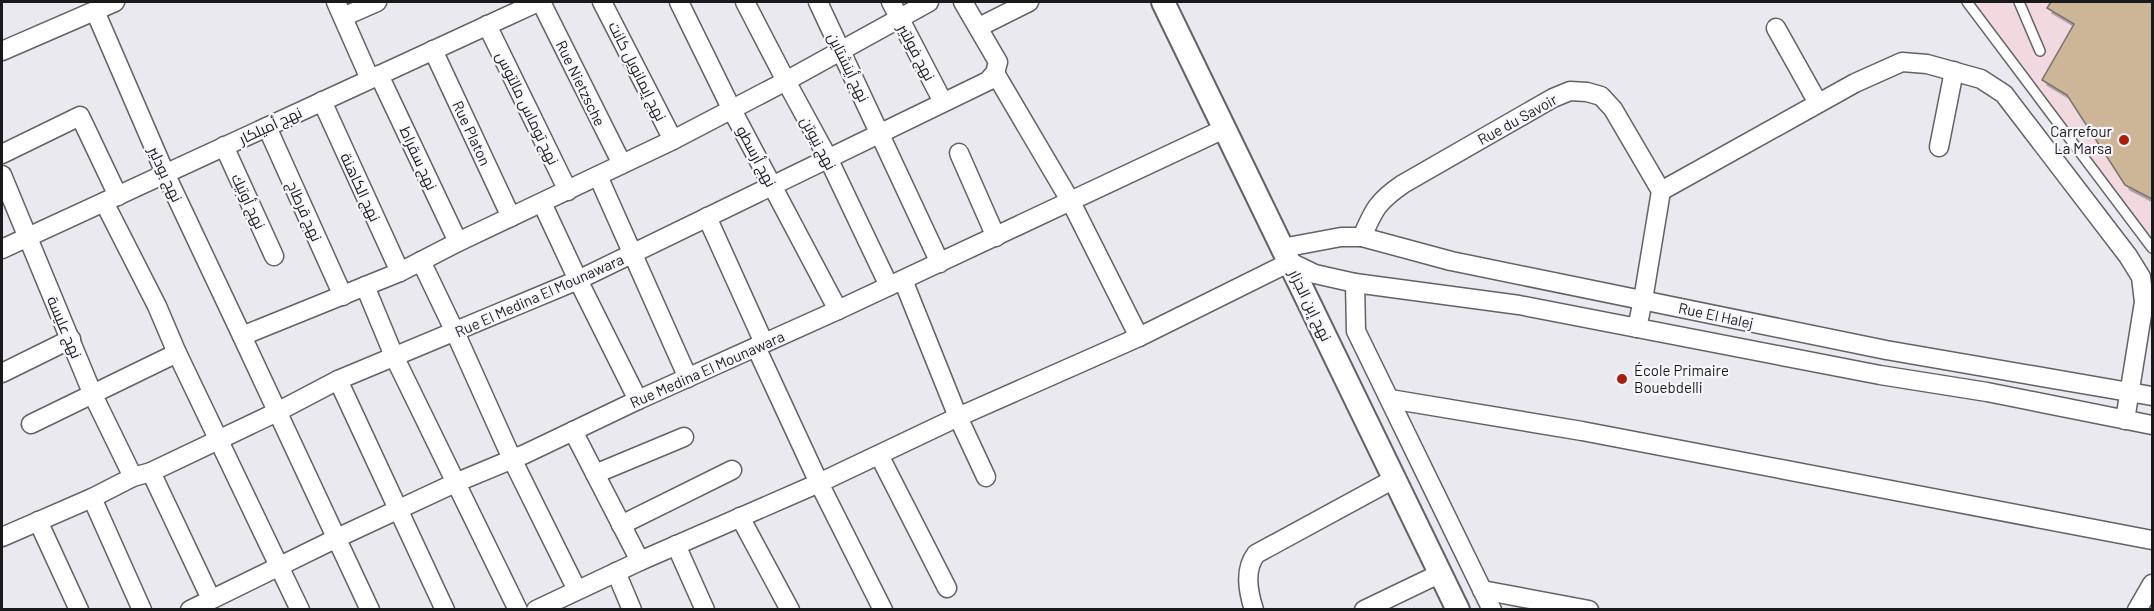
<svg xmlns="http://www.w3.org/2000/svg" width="2154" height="611" font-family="Barlow,Cairo,sans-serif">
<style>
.commercial{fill:#f2d8df}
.building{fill:#cdb598;stroke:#76726e;stroke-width:1.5;filter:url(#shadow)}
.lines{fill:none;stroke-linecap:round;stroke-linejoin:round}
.service-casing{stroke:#616166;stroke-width:12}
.minor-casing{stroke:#616166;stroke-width:21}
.tertiary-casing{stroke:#616166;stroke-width:26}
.service{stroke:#fff;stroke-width:9}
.minor{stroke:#fff;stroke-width:18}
.tertiary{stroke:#fff;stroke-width:22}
.poi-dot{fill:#ad1d0e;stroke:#f6f6fc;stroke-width:2}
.labels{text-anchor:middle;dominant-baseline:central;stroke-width:4.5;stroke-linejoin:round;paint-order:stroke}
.street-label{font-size:15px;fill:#1a1a1c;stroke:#f6f6fc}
.poi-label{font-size:15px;fill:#1a1a1c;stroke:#f6f6fc;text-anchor:end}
</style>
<defs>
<filter id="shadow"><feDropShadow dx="5" dy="5" stdDeviation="0" flood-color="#0004"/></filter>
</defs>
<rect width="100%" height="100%" fill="#e9e9ef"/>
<polygon class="commercial" points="1962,2 2152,2 2152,253"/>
<polygon class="building" points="2051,2 2152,2 2152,199 2125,185 2067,95 2042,80 2074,24 2047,8"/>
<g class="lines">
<defs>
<g id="service">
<polyline points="1967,2 2152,248"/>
<polyline points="2019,2 2040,51"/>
</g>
<g id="minor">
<polyline points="336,2 370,79"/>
<polyline points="541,2 622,164"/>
<polyline points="602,2 673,140"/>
<polyline points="679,2 732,110 838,310"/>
<polyline points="745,2 786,81 828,158 889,286"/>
<polyline points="818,2 940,263"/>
<polyline points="891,2 943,102"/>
<polyline points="95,11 165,173 242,336"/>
<polyline points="343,17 377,2"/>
<polyline points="487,25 568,191"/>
<polyline points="979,27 1029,2"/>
<polyline points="1776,28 1818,103"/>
<polyline points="433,50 511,217"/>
<polyline points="2,51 115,2"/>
<polyline points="995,73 1071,202 1139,337"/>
<polyline points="379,75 458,242"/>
<polyline points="322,101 400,272"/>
<polyline points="267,127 343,296"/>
<polyline points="224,146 274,256"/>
<polyline points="1939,147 1954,71"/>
<polyline points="959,153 996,237"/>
<polyline points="2,154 80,116 118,196"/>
<polyline points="2,175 93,395 133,477"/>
<polyline points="598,176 688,378"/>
<polyline points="1661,191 1855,83 1902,62 1927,64 1981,79 2004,94 2128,256 2141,277 2144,302 2125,420"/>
<polyline points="104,202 157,306 177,353 300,610"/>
<polyline points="542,203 578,280 638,400"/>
<polyline points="707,217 764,343"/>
<path d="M1362,237C1374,209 1378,201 1403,184L1553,98L1570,91L1587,92L1601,96L1613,109L1661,191L1643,300L1637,328"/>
<polyline points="1282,248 1341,237 1362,237 1451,261 1886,350 2152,396"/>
<polyline points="2,249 538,2"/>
<polyline points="421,261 455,332 512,459 577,590"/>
<polyline points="903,280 958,417 986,477"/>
<polyline points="1355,283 1356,331 1492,610"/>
<polyline points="365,286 394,356 518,610"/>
<polyline points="756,347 819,483 883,610"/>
<polyline points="2,373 71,339"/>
<polyline points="338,380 445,610"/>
<polyline points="1390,399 1582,431 2152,540"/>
<polyline points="31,424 177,353"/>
<polyline points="573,431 640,561"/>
<polyline points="879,455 947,588"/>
<polyline points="151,472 211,599"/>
<polyline points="595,474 684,437"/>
<polyline points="92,498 142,610"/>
<polyline points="740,517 790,610"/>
<polyline points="38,521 79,610"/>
<polyline points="621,525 732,470"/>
<polyline points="2,537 92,498 133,477 151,472 277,412 338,380 578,280 988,81 995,73 998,62 963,2"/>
<polyline points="676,545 705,610"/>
<polyline points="616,572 632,610"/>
<polyline points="1482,590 1589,610"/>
<polyline points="190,610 337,538 455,483 525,454 638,400 838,310 1224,129"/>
<polyline points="370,610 242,336 400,272 458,242 673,140 786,81 929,2"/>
<polyline points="536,610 640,561 819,483 958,417 1139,337 1290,262 1315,274 1355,283 1519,305 1880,375 1987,392 2152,425"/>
<path d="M1254,610C1248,591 1244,570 1256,554L1394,479"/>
<polyline points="1364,610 1441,573"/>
<polyline points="2137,610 2152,584"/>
</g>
<polyline id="tertiary" points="1163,2 1458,610"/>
</defs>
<use href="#service" class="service-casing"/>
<use href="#minor" class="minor-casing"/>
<use href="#tertiary" class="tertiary-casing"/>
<use href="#service" class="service"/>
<use href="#minor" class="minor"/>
<use href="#tertiary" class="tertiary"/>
</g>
<g class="poi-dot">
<circle cx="2124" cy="140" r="6"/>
<circle cx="1622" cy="379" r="6"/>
</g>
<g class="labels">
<g class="street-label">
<text transform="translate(917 52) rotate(62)">نهج فولتير</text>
<text transform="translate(849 67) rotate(64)">نهج أينشتاين</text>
<text transform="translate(638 71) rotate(63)">نهج إيمانويل كانت</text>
<text transform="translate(581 83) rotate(64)">Rue Nietzsche</text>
<text transform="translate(528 108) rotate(64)">نهج توماس مالتوس</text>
<text transform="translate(1517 119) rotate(-29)">Rue du Savoir</text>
<text transform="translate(270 125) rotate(-25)">نهج أميلكار</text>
<text transform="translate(472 133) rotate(65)">Rue Platon</text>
<text transform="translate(819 143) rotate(62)">نهج نيوتن</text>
<text transform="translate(757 156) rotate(62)">نهج أرسطو</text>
<text transform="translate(419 158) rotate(65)">نهج سقراط</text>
<text transform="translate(166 174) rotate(65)">نهج بودلير</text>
<text transform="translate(361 187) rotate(65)">نهج الكاهنة</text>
<text transform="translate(249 201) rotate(65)">نهج أوتيك</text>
<text transform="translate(305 211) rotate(66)">نهج قرطاج</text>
<text transform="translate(539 295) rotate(-24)">Rue El Medina El Mounawara</text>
<text transform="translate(1311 305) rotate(64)">نهج إبن الجزار</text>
<text transform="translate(1716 315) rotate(12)">Rue El Halej</text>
<text transform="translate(65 327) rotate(67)">نهج عليسة</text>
<text transform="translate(707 369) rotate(-24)">Rue Medina El Mounawara</text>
</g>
<g class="poi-label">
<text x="2112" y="131">Carrefour<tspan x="2112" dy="17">La Marsa</tspan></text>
<text x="1634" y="370" text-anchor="start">École Primaire<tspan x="1634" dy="17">Bouebdelli</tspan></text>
</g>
</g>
<rect width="2154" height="611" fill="none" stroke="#1a1a1c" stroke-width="6"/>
</svg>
